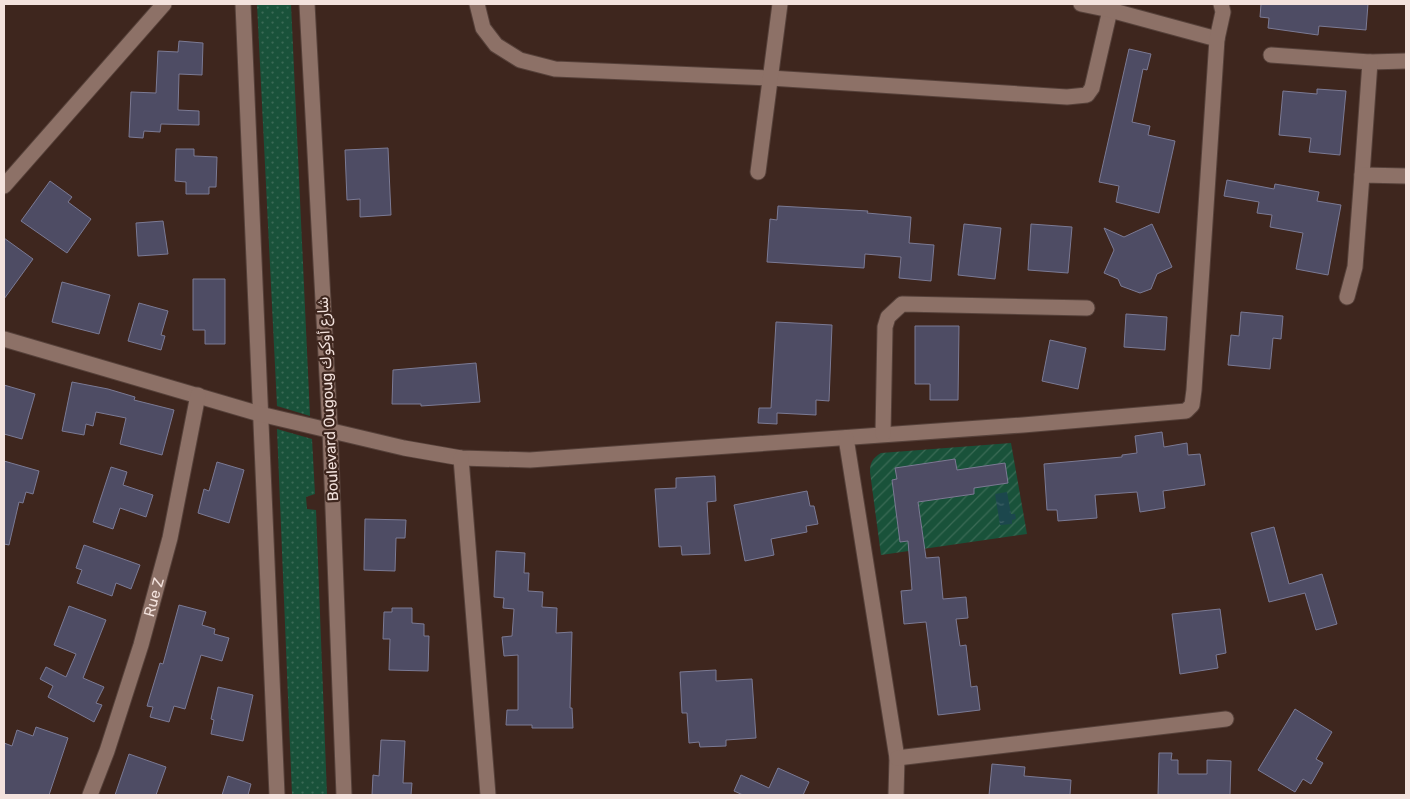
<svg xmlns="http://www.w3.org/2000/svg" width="1410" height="799" font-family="Rubik,'Noto Sans Arabic',sans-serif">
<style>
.grass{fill:url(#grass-dots)}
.garden{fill:url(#garden-furrows);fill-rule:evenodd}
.water{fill:url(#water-ripples)}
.building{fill:#4e4c64;stroke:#7b7a94}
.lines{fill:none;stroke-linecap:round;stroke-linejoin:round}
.street-casing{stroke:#56413a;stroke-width:17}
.street{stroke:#8d7167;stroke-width:15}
.labels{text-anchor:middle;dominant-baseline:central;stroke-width:4.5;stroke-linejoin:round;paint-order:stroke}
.street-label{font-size:15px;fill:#f3e2dd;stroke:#3e261e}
</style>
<defs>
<pattern id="grass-dots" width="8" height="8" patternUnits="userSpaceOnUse" patternTransform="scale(1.25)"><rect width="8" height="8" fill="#19523a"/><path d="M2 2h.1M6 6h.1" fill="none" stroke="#3b6b56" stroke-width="1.8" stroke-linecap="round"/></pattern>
<pattern id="garden-furrows" width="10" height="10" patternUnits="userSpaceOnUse" patternTransform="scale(1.25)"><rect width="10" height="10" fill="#19523a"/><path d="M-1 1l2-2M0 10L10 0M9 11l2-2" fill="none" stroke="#3b6b56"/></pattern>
<pattern id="water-ripples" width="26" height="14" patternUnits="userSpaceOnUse" patternTransform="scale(1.25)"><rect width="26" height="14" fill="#1c474d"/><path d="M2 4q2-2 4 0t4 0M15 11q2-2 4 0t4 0" fill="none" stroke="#3d6166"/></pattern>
</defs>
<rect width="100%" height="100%" fill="#3e261e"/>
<g class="grass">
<polygon points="257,4 291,4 310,416 277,406"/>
<polygon points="277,429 312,439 315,494 306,497 307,509 316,510 327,795 292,795"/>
</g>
<path class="garden" d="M1011,443L1027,534L881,555L870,472C870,462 873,458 881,453ZM955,459L957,470L970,468L1007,483L988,486L973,483L974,494L918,502L923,539L901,542L892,480L897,479L895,469L932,474L931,462Z"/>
<polygon class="water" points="1007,492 1011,514 1015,514 1016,519 1012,520 1012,524 1000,525 995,494"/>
<g class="building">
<polygon points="1261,4 1368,4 1366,30 1319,26 1318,35 1268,28 1269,18 1260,17"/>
<polygon points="179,41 203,43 202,75 179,74 178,110 199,111 199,125 161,124 160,132 144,131 143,138 129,137 131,92 156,93 158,51 178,52"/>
<polygon points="1129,49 1151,54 1147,70 1143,69 1132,122 1150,126 1148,135 1175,141 1159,213 1116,202 1119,186 1099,182"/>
<polygon points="1317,89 1346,91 1340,155 1309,152 1311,138 1279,135 1283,91 1317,94"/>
<polygon points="388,148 391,215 360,217 360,199 347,200 345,150"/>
<polygon points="176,149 194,149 194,156 217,157 216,187 209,187 209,194 186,194 186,182 175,181"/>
<polygon points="1227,180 1274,189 1275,184 1319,192 1317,201 1341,205 1328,275 1296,269 1303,233 1270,227 1272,215 1257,213 1259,202 1224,196"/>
<polygon points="50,181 72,197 68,202 91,219 67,253 21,221"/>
<polygon points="778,206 868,211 867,213 911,217 909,243 934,245 931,281 899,278 901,257 865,254 864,268 767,262 770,219 777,220"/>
<polygon points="163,221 168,254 138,256 136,223"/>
<polygon points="964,224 1001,228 995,279 958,275"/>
<polygon points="1031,224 1072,227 1068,273 1028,270"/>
<polygon points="1152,224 1172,267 1157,274 1151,289 1140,293 1121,286 1118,279 1104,273 1114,250 1104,228 1124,237"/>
<polygon points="4,238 33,259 4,299"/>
<polygon points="193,279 225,279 225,344 205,344 205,330 193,330"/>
<polygon points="62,282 110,295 99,334 52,322"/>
<polygon points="139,303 168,311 161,335 165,336 161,350 128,341"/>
<polygon points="1241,312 1283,316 1281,339 1273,338 1270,369 1228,365 1231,335 1239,336"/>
<polygon points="1126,314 1167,317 1165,350 1124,347"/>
<polygon points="776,322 832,325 829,401 816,400 816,415 777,413 777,424 758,423 759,408 771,408"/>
<polygon points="915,326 959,326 958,400 930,400 930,384 915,384"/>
<polygon points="1050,340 1086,348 1078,389 1042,381"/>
<polygon points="476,363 480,402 421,406 421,404 392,404 393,370"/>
<polygon points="72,382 108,389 135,397 134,400 174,410 162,455 120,444 126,418 96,412 93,426 86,424 84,435 62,431"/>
<polygon points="4,385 35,394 22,439 4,434"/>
<polygon points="1162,432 1164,447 1187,443 1188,455 1200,454 1205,485 1163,491 1165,508 1140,512 1137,492 1095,495 1097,518 1058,521 1057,510 1047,510 1044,464 1122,457 1122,455 1137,453 1135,436"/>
<polygon points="955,459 957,470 1005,463 1008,483 974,488 974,494 918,502 926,558 939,557 943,599 966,597 968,618 956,619 960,646 966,645 971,687 977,686 980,710 938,715 926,622 904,624 901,591 912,590 908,541 900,542 892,480 897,479 895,468"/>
<polygon points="4,461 39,471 33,494 26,492 23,503 19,502 9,545 4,544"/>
<polygon points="217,462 244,470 229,523 198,513 204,489 209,491"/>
<polygon points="111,467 127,472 123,485 153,495 146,517 120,508 113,529 93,522"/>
<polygon points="715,476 716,501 707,502 710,554 682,555 681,546 659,547 655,489 676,488 676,478"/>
<polygon points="807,491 810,506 814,506 818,524 806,526 807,532 771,539 774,555 745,561 734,505"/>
<polygon points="365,519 406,520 405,538 396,538 395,571 364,570"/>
<polygon points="1274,527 1289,584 1322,574 1337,624 1316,630 1305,593 1269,602 1251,533"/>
<polygon points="84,545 140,565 131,589 116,583 112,596 77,583 82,570 76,568"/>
<polygon points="496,551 525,553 524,573 529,573 528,591 543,592 542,607 557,608 556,633 572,632 570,708 572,708 573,728 532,728 532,725 506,725 507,710 518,710 518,655 504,656 502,637 512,636 514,609 503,608 504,598 494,597"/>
<polygon points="179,605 206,612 202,625 215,629 214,634 229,638 222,661 201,655 185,709 174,706 169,722 150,717 153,707 147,706 160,663 163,664"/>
<polygon points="69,606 106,620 83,678 104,687 96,703 102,705 94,722 48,697 53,686 40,679 46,667 66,677 76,654 54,645"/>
<polygon points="392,608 412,608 412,623 424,624 424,636 429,636 428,671 389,670 390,639 383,639 384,612 392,612"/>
<polygon points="1220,609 1226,653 1216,655 1218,668 1180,674 1172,614"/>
<polygon points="716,670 716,681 752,679 756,738 726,740 726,746 700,747 699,742 689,743 687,713 682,713 680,672"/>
<polygon points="218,687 253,695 243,741 211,734 214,720 211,719"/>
<polygon points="1295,709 1332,732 1316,759 1323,763 1311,784 1303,779 1295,792 1258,770"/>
<polygon points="36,727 68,738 49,795 4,795 4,743 12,746 17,730 33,736"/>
<polygon points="381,740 405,741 403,783 412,783 411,795 372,795 373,775 379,776"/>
<polygon points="1159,753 1172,753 1171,760 1178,760 1178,774 1207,774 1207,760 1231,761 1230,795 1158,795"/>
<polygon points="129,754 166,767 156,795 115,795"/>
<polygon points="992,764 1025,767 1024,776 1071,780 1070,795 989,795"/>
<polygon points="778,768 809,782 803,795 743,795 734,791 741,775 769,788"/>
<polygon points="228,776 251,784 248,795 222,795"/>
</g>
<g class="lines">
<defs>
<g id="street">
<polyline points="243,4 277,795"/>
<polyline points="307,4 330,430 344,795"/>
<polyline points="477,4 483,28 496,45 520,60 555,69 770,78 1067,97 1087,95 1092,88 1110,10"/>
<polyline points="1081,4 1110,10 1217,39"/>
<polyline points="1271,55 1370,62 1406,61"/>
<polyline points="758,172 780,4"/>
<polyline points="1362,175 1370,62"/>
<polyline points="4,186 164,4"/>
<polyline points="1347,297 1355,267 1362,175 1406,176"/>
<polyline points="4,339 260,414 404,448 461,458 530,460 1023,425 1186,411 1192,405 1194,390 1217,39 1223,12 1221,4"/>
<polyline points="883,434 885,327 888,317 902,304 1087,308"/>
<polyline points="846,438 897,758 896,795"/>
<polyline points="461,458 488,795"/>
<polyline points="897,758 1226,719"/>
<path id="s1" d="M90,795L107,751L141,645L170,538L198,395"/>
</g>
</defs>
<use href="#street" class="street-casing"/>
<use href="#street" class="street"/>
</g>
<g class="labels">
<g class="street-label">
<text transform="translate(328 399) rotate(-93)">Boulevard Ougoug شارع أوكوك</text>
<text stroke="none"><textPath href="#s1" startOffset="208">Rue Z</textPath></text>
</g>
</g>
<rect width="1410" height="799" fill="none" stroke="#f3e2dd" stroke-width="10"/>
</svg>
